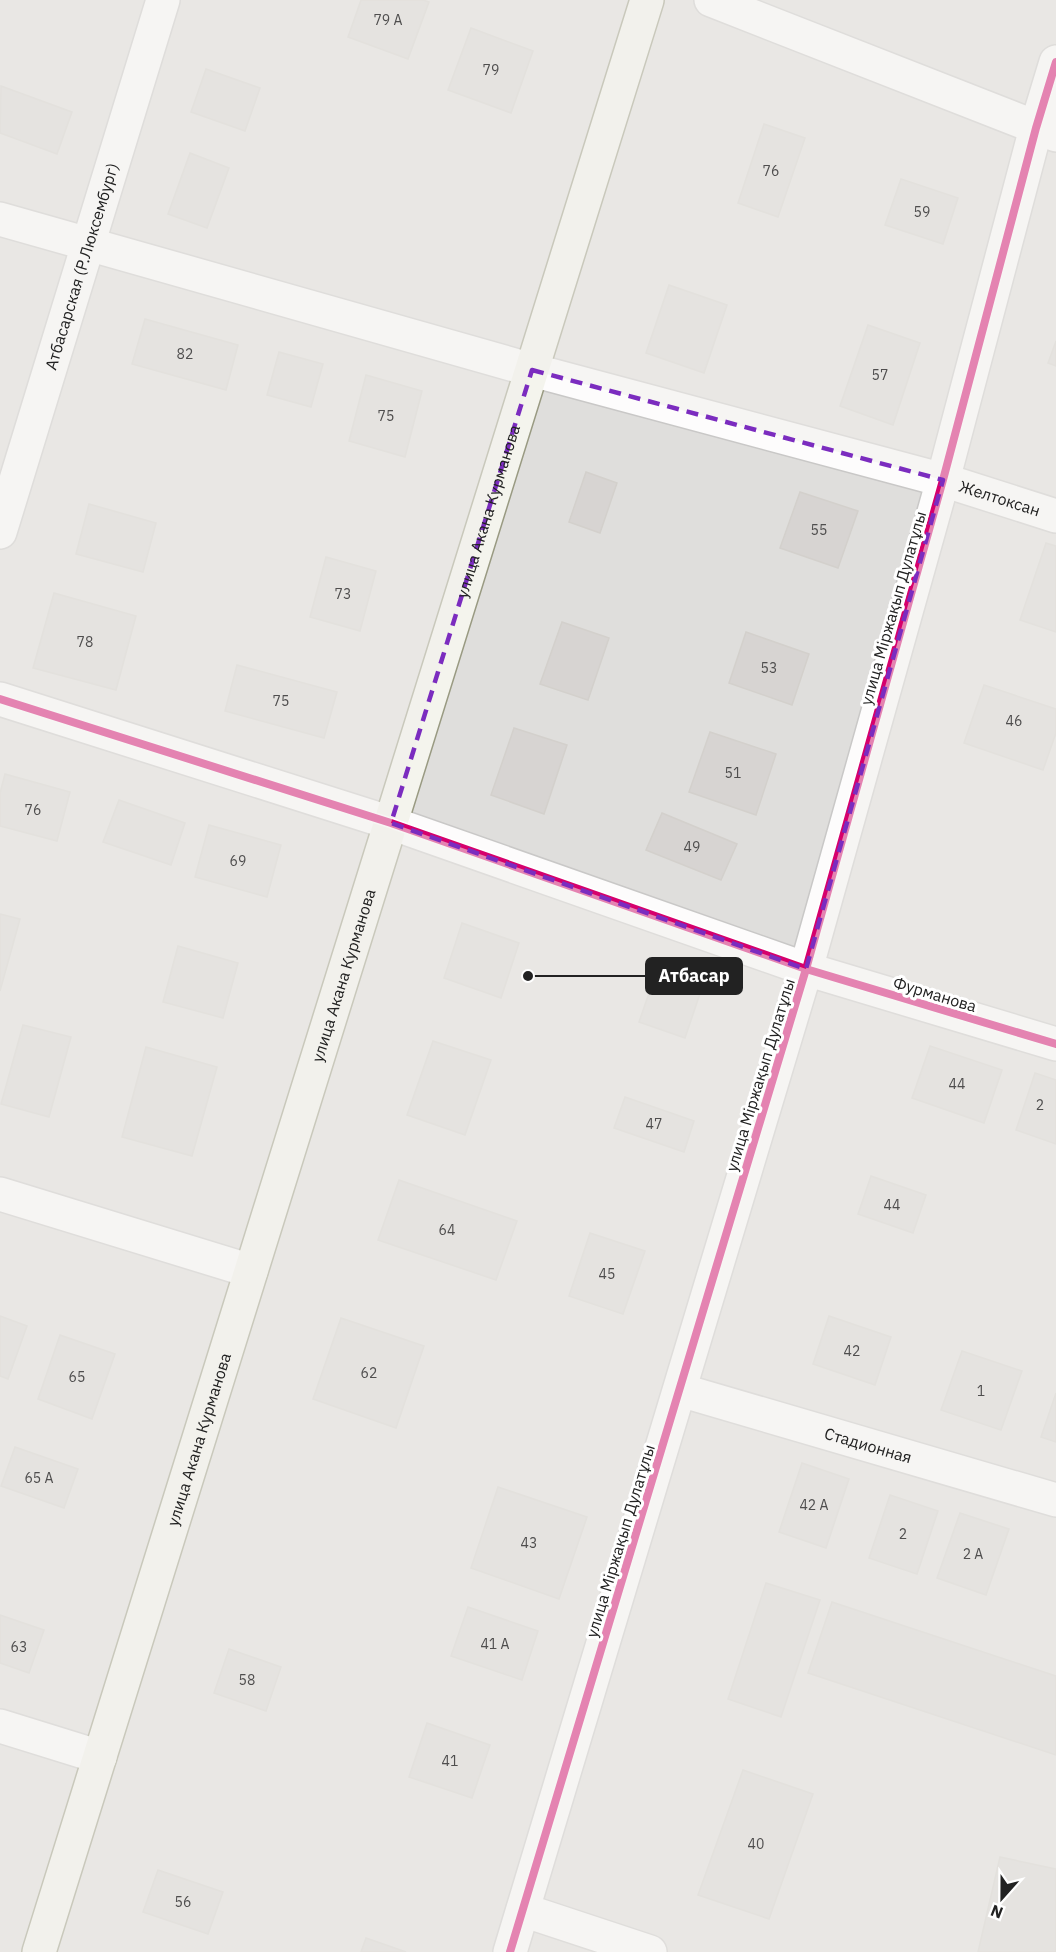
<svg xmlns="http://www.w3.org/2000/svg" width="1056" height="1952" font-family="'IBM Plex Sans',sans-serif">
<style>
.residential{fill:#dfdedc}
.building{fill:#d7d4d2;stroke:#d3d0cc;stroke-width:1.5}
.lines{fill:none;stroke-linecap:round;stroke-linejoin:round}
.street-casing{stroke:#c9c8c7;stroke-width:36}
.secondary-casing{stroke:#999a82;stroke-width:36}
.street{stroke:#fdfcfc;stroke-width:33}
.secondary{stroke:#f4f4ed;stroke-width:33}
.cycleway-casing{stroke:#fff;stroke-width:11}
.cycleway{stroke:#d6006c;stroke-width:8}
.marked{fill:none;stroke:#7b2cbf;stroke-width:4.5;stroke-dasharray:12 8;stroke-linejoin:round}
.labels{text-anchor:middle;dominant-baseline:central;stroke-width:6;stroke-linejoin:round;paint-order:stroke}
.number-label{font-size:14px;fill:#4f4e4e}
.street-label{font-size:16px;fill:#222;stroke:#fff}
.leader{fill:none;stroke:#222;stroke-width:2}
.callout-dot{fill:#222;stroke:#fff;stroke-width:2}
.callout{fill:#222;stroke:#222;stroke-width:2}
.callout-label{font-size:18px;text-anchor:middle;font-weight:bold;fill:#fff}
</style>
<rect width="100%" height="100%" fill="#f0eeeb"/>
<rect class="residential" x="0" y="0" width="1056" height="1952"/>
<g class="building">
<polygon points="361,0 423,0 429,2 408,59 348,37"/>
<polygon points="471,28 533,51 511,113 448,90"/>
<polygon points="206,69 260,88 245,131 191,112"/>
<polygon points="1,86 72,112 57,154 0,133"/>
<polygon points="764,124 805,138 778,217 738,203"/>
<polygon points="190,153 229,168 207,228 168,214"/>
<polygon points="901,179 958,198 943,244 885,225"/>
<polygon points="669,285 727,305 704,373 646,353"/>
<polygon points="145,319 238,345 226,390 132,364"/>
<polygon points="868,325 920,343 893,425 840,406"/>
<polygon points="1056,341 1056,366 1048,363"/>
<polygon points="279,352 323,364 311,407 267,395"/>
<polygon points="366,375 422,391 405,457 349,441"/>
<polygon points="586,472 617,483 600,533 569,522"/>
<polygon points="800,492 858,511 838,568 780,548"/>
<polygon points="89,504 156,523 143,572 76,554"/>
<polygon points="1046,543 1056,546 1056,632 1020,620"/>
<polygon points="326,557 376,571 360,631 310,617"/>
<polygon points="54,593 136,616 116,690 33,668"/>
<polygon points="562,622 609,638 588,700 540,684"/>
<polygon points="746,632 809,654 792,705 729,683"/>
<polygon points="237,665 337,692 324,738 225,711"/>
<polygon points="984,685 1056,709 1056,733 1043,770 964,743"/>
<polygon points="514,728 567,745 544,814 491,795"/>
<polygon points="710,732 776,754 756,815 689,792"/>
<polygon points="5,774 70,792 57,841 0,826 0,793"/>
<polygon points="119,800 185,823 171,865 103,842"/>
<polygon points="662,813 737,844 721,880 646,850"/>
<polygon points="209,825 281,845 267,897 195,877"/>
<polygon points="0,914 20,919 0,991"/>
<polygon points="462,923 519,943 501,998 444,978"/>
<polygon points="178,946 238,963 223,1018 163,1002"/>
<polygon points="660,961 706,976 685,1038 639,1022"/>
<polygon points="23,1025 71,1037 49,1117 1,1104"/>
<polygon points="433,1041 491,1060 465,1135 407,1115"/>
<polygon points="930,1046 1002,1070 984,1123 912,1098"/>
<polygon points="146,1047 217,1067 192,1156 122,1137"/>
<polygon points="1035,1073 1056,1080 1056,1144 1016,1130"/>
<polygon points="625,1097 694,1121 684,1152 614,1128"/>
<polygon points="871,1176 926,1195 913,1233 858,1214"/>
<polygon points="399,1180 517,1221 496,1280 378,1240"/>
<polygon points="590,1233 645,1251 623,1314 569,1296"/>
<polygon points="0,1316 27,1326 8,1379 0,1376"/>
<polygon points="829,1316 891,1337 875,1385 813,1364"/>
<polygon points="341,1318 424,1346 396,1428 313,1399"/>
<polygon points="60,1335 115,1354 92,1419 38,1399"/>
<polygon points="962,1351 1022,1371 1001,1430 941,1410"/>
<polygon points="1056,1393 1056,1442 1041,1437"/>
<polygon points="15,1447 78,1469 64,1508 1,1486"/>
<polygon points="802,1463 849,1479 826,1548 779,1532"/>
<polygon points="498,1487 587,1517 559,1599 471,1568"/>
<polygon points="890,1495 938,1511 917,1574 869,1558"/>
<polygon points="960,1513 1009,1529 986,1595 937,1578"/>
<polygon points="766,1583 820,1600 781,1717 728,1699"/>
<polygon points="832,1602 1056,1676 1056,1755 808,1673"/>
<polygon points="468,1607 538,1631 522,1680 451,1656"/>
<polygon points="0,1615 44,1630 29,1673 0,1663"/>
<polygon points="229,1649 281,1667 266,1711 214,1693"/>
<polygon points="427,1723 490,1745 472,1798 409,1777"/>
<polygon points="743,1770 813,1794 769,1919 698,1895"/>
<polygon points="1000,1857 1056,1869 1056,1952 978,1952"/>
<polygon points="158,1870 223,1892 208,1934 143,1912"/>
<polygon points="366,1938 406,1952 361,1952"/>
</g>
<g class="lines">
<defs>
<g id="street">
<polyline points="711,0 1056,135"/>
<path id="s1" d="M0,219L532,370L943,480L1056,516"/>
<path id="s2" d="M0,532L163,0"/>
<polyline points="0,699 391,823 806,969 1056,1044"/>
<polyline points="0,1194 251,1271"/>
<path id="s3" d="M680,1390L1056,1500"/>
<polyline points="0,1726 100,1757"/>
<polyline points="523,1910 650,1952"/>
<polyline points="510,1952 806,969 943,480 1036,128 1056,62"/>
</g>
<g id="secondary">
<path id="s4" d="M39,1952L647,0"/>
</g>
</defs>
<use href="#street" class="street-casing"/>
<use href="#secondary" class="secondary-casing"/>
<use href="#street" class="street"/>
<use href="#secondary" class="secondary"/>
<defs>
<g id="cycleway">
<polyline points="0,699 391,823 806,969 1056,1044"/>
<polyline points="510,1952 806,969 943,480 1036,128 1056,62"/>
</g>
</defs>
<use href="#cycleway" class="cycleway-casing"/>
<use href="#cycleway" class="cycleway"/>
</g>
<path d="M0 0H1056V1952H0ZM532,370L943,480L806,969L391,823Z" fill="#f0eeeb" fill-opacity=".55" fill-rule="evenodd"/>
<path class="marked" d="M532,370L943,480L806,969L391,823Z"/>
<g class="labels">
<g class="number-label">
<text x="388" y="20">79 А</text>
<text x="491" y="70">79</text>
<text x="771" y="171">76</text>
<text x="922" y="212">59</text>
<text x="185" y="354">82</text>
<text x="880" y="375">57</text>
<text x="386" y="416">75</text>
<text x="819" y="530">55</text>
<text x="343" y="594">73</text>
<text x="85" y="642">78</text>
<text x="769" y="668">53</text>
<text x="281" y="701">75</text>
<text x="1014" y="721">46</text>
<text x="733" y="773">51</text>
<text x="33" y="810">76</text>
<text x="692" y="847">49</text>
<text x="238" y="861">69</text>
<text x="957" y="1084">44</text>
<text x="1040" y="1105">2</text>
<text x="654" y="1124">47</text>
<text x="892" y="1205">44</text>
<text x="447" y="1230">64</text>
<text x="607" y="1274">45</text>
<text x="852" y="1351">42</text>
<text x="369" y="1373">62</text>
<text x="77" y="1377">65</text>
<text x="981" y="1391">1</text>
<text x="39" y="1478">65 А</text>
<text x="814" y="1505">42 А</text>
<text x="903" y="1534">2</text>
<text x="529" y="1543">43</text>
<text x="973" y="1554">2 А</text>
<text x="495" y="1644">41 А</text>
<text x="19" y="1647">63</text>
<text x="247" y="1680">58</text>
<text x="450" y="1761">41</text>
<text x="756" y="1844">40</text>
<text x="183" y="1902">56</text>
</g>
<g class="street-label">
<text stroke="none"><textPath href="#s2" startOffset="278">Атбасарская (Р.Люксембург)</textPath></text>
<text stroke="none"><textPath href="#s1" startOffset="1038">Желтоксан</textPath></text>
<text stroke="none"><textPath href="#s4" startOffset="1509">улица Акана Курманова</textPath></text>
<text transform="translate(893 608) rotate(-74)">улица Міржақып Дулатұлы</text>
<text stroke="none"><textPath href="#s4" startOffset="1023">улица Акана Курманова</textPath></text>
<text transform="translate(935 994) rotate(17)">Фурманова</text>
<text transform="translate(760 1075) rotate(-73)">улица Міржақып Дулатұлы</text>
<text stroke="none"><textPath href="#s4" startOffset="537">улица Акана Курманова</textPath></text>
<text stroke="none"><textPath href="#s3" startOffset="196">Стадионная</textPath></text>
<text transform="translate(620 1541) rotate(-73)">улица Міржақып Дулатұлы</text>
</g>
</g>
<path class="leader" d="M528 976L646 976"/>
<circle class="callout-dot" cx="528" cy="976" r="6"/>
<rect class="callout" x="646" y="958" width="96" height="36" rx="6"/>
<g class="callout-label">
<text x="694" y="982">Атбасар</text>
</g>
<g transform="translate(1002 1898) rotate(201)" stroke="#ffffff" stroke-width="4.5" paint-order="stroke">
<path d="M0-4.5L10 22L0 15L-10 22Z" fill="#222222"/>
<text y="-9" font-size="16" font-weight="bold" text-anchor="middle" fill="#222222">N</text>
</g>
</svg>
